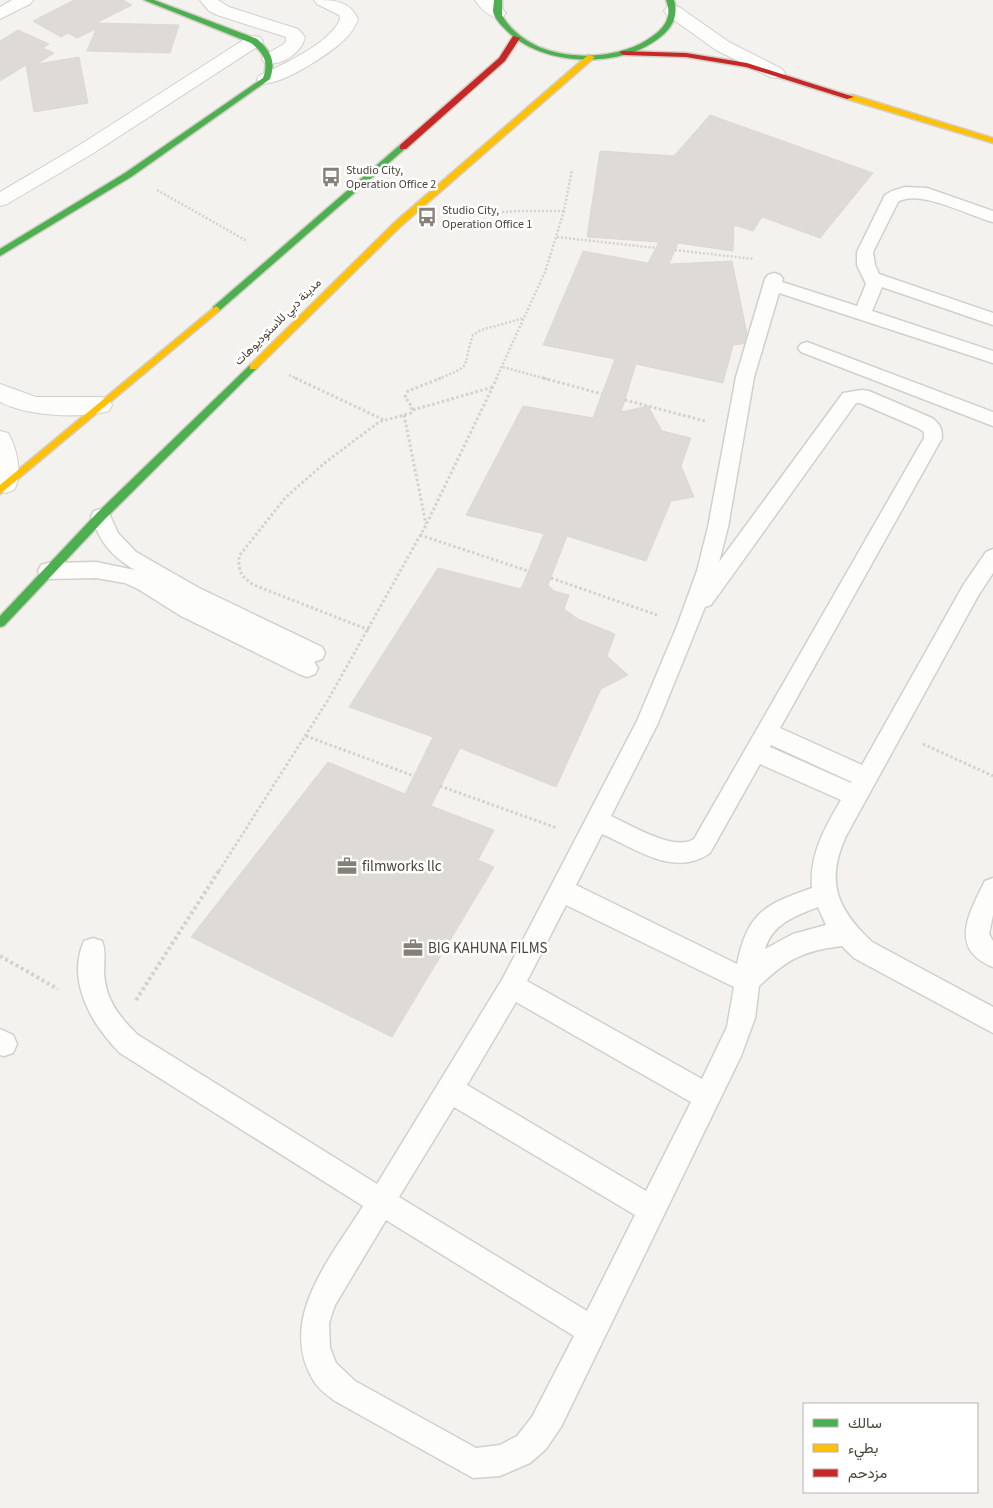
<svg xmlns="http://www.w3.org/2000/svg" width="993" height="1508" font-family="'Source Sans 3',Vazirmatn,sans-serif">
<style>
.building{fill:#dedbd6;stroke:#dcd9d4}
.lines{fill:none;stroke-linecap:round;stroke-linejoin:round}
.lane-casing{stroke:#d2d0cb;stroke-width:3}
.street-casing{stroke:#d2d0cb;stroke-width:2}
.fast-casing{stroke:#d3cfc5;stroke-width:3}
.slow-casing{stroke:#d3cfc5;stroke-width:3}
.jam-casing{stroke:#d3cfc5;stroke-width:3}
.path-far2{stroke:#d3d2cc;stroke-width:2.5;stroke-dasharray:2 2;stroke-linecap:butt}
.path-far1{stroke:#d3d2cc;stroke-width:3;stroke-dasharray:2.5 2.5;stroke-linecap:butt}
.path{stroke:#d3d2cc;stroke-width:4;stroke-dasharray:3 3;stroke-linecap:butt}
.lane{fill:#fdfdfc;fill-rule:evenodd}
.street{fill:#fdfdfc;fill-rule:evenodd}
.fast{fill:#4caf50;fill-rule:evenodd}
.slow{fill:#ffc107;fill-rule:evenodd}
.jam{fill:#c62828;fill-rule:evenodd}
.labels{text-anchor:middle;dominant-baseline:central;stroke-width:5;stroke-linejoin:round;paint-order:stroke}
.far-poi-label{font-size:12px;fill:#4b4439;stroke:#fff;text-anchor:start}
.far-street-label{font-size:12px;fill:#4b4439;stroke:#fff}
.poi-label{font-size:15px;fill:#4b4439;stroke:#fff;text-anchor:start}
</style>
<rect width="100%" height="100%" fill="#f4f2ee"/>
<g class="building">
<polygon points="74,0 123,0 132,5 96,23 179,25 170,53 87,51 96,29 77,38 68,33 61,37 33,21"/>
<polygon points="18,30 49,44 43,48 54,53 37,64 79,57 88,103 34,112 26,65 0,81 0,41"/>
<polygon points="710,115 873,173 820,238 762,217 753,231 734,225 733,251 678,243 669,264 732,261 749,343 733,345 723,383 636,364 621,412 648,406 662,431 691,438 681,466 694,497 671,501 646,561 567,536 548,585 554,591 569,595 564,609 578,619 615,634 607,656 628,675 601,689 556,787 460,748 431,806 494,830 478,860 494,867 392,1037 191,937 328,762 405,794 433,737 349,707 438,568 521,589 544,534 466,515 523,406 593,418 615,359 543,345 583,251 648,263 659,242 587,237 600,151 674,156"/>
</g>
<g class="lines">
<defs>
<g id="lane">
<path d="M905,187L927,188L993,211V222C970,216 917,188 898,202L873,252L875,265L879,274L993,313V325L882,287L872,311L993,351V363L779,293L754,377L728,527L719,562L843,393L862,390L869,391L932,418C940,424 942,428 942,438L780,728L862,765L964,584L986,552L993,549V573L978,596L846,836C825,882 837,909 872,942L993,1007V1033L854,958L842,946C802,951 788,959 759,986L755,1018L741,1056L561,1427L546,1449L530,1463L500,1476L473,1478L335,1401C328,1396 320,1390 315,1383C275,1321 331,1258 363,1206L120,1053C92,1025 66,981 84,941L93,938L102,941C106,951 104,960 104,972C105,999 119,1017 138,1035L377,1184L503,978L637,721L677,626L697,571L708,527L736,377L765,279L768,275L774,273L780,275L783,279L782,282L857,306L866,284L857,265V252L885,195L892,191ZM856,403H860L918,428L924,432V438L694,839C674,852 631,825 611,816L658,723L705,607L711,605ZM771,745L852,782L851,783L770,747ZM760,764L841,800C825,827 809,856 812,888C764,905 748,912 737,964L576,885L602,834C637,849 674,878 710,853ZM566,905L734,987L727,1027L702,1079L527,981ZM818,907L826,925L793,934L765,949C772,924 795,916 818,907ZM516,1002L691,1102L646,1191L467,1085ZM454,1107L635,1215L587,1311L399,1197ZM386,1220L574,1336L532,1417L517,1436L500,1445L476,1448L355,1381L336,1363L330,1348L329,1323L335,1305Z"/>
<polygon points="807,342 993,412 993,426 801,352 798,348 801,344"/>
<path d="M101,509L108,511L118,533L136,552L199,588L322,647L325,653L322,659L314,662L318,668L315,674L307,677L299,674L181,616L138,589L125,583L96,578L48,579L41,577L38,571L41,565L48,563L96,562L135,570C110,555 101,543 91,516L94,511Z"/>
<path d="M993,878V915L989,934L993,941V967C948,949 969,913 985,881Z"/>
<polygon points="0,1029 13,1035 17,1044 13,1053 4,1056 0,1055"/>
</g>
<g id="street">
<polygon points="12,0 33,0 30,4 0,19 0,7"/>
<path d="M200,0H218L229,7L298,29L305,37C302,53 280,67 265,63L262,59L265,55L284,44L286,41V37L217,15L209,11Z"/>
<path d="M314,0C332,0 350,0 358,19C355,27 351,33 345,39C331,53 279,88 260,83L257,79L260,75C282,65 331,43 340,19L339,15L317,4Z"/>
<path d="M475,0H494L506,13L503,17C491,20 482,10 475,0Z"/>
<polygon points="673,6 679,7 729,42 782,69 785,73 782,77 776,78 770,77 716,50 667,15 664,11 667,7"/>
<polygon points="254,36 260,37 263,41 260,45 92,154 7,204 0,206 0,192 78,146 248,37"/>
<path d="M0,384L36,397H101L109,399L112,405L109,411C80,419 27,416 0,402Z"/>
<path d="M0,431L8,433C17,448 23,475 14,490L6,493L0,491Z"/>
</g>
<g id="fast">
<path d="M144,0H154L257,39C271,51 276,61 270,79L131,177L0,256V249L125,173L263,78C269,62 264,53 251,43Z"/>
<path d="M494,0H502V15C510,30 524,40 539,47C576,62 629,58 659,31C668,23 671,12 666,0H674C678,13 674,25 664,34C648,48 630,55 609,58C574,63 532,56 506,30C501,25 494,18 493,11C493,8 494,4 494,0Z"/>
<polygon points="400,145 407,147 219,311 213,311 213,307"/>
<polygon points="253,364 258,367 256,369 105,519 4,626 0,627 0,616 97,513 250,365"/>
</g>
<g id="slow">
<polygon points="588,55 595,57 401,226 256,369 250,369 250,365 395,222"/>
<polygon points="847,95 853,95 993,138 993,143 847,99"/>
<polygon points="216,306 220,309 219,311 0,494 0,485"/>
</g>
<g id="jam">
<polygon points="513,36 520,38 505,61 406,149 400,149 400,145 499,58"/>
<polygon points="621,51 686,53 747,63 854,97 847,99 746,67 686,57 624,55 620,53"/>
</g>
</defs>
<use href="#lane" class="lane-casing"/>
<use href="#street" class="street-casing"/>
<use href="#fast" class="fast-casing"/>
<use href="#slow" class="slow-casing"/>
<use href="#jam" class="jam-casing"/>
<g class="path-far2">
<polyline points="157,190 247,241"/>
<polyline points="454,215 519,211 564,211"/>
<polyline points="557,237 656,248"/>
<polyline points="675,250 754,259"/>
<polyline points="503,367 547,379"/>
<polyline points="289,375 298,379"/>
<path d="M438,379C476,364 461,368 473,335L481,330L524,318"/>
<polyline points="496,379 545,272 564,211 572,170"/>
</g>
<g class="path-far1">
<polyline points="295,378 384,420"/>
<polyline points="543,378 602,394"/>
<polyline points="625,400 705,421"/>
<polyline points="413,410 493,387"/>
<polyline points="404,415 426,524"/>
<polyline points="420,535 528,571"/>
<polyline points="551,578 657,615"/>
<path d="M369,630L254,585C241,577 238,571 239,556L286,497L327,461L379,422L411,413L412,407L405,397L408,391L441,378"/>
<polyline points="306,736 414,776"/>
<polyline points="923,744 993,776"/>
<polyline points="440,786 557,828"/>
<polyline points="219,871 328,700 426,525 497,378"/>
</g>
<g class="path">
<polyline points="0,956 58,989"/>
<polyline points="136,1000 220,869"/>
</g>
<use href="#lane" class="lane"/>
<use href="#street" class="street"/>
<use href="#fast" class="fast"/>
<use href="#slow" class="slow"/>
<use href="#jam" class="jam"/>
</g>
<defs>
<symbol id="bus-bare" viewBox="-9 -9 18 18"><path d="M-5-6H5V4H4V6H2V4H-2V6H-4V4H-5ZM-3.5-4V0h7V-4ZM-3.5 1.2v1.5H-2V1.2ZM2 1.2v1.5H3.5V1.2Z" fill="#868178" stroke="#fff" stroke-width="2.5" paint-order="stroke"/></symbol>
<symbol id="office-bare" viewBox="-9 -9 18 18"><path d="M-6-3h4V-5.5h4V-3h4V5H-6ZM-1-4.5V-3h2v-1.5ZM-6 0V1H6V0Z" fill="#868178" stroke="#fff" stroke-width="2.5" paint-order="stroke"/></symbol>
</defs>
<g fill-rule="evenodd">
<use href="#bus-bare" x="317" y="163" width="28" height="28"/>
<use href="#bus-bare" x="413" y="203" width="28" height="28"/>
<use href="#office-bare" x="333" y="852" width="28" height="28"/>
<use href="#office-bare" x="399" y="934" width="28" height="28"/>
</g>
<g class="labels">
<g class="far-poi-label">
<text x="346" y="170">Studio City,<tspan x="346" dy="14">Operation Office 2</tspan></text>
<text x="442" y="210">Studio City,<tspan x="442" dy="14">Operation Office 1</tspan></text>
</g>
<g class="far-street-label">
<text transform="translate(278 322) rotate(-45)">مدينة دبي للاستوديوهات</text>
</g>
<g class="poi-label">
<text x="362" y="866">filmworks llc</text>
<text x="428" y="948">BIG KAHUNA FILMS</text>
</g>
</g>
<rect x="803" y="1403" width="175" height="90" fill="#ffffff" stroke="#b7b4b0"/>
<rect x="813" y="1419" width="25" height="8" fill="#4caf50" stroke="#b7b4b0"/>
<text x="848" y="1428" font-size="15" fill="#4b4439">سالك</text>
<rect x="813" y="1444" width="25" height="8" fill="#ffc107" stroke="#b7b4b0"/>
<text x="848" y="1453" font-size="15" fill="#4b4439">بطيء</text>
<rect x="813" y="1469" width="25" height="8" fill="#c62828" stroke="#b7b4b0"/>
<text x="848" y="1478" font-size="15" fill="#4b4439">مزدحم</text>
</svg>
